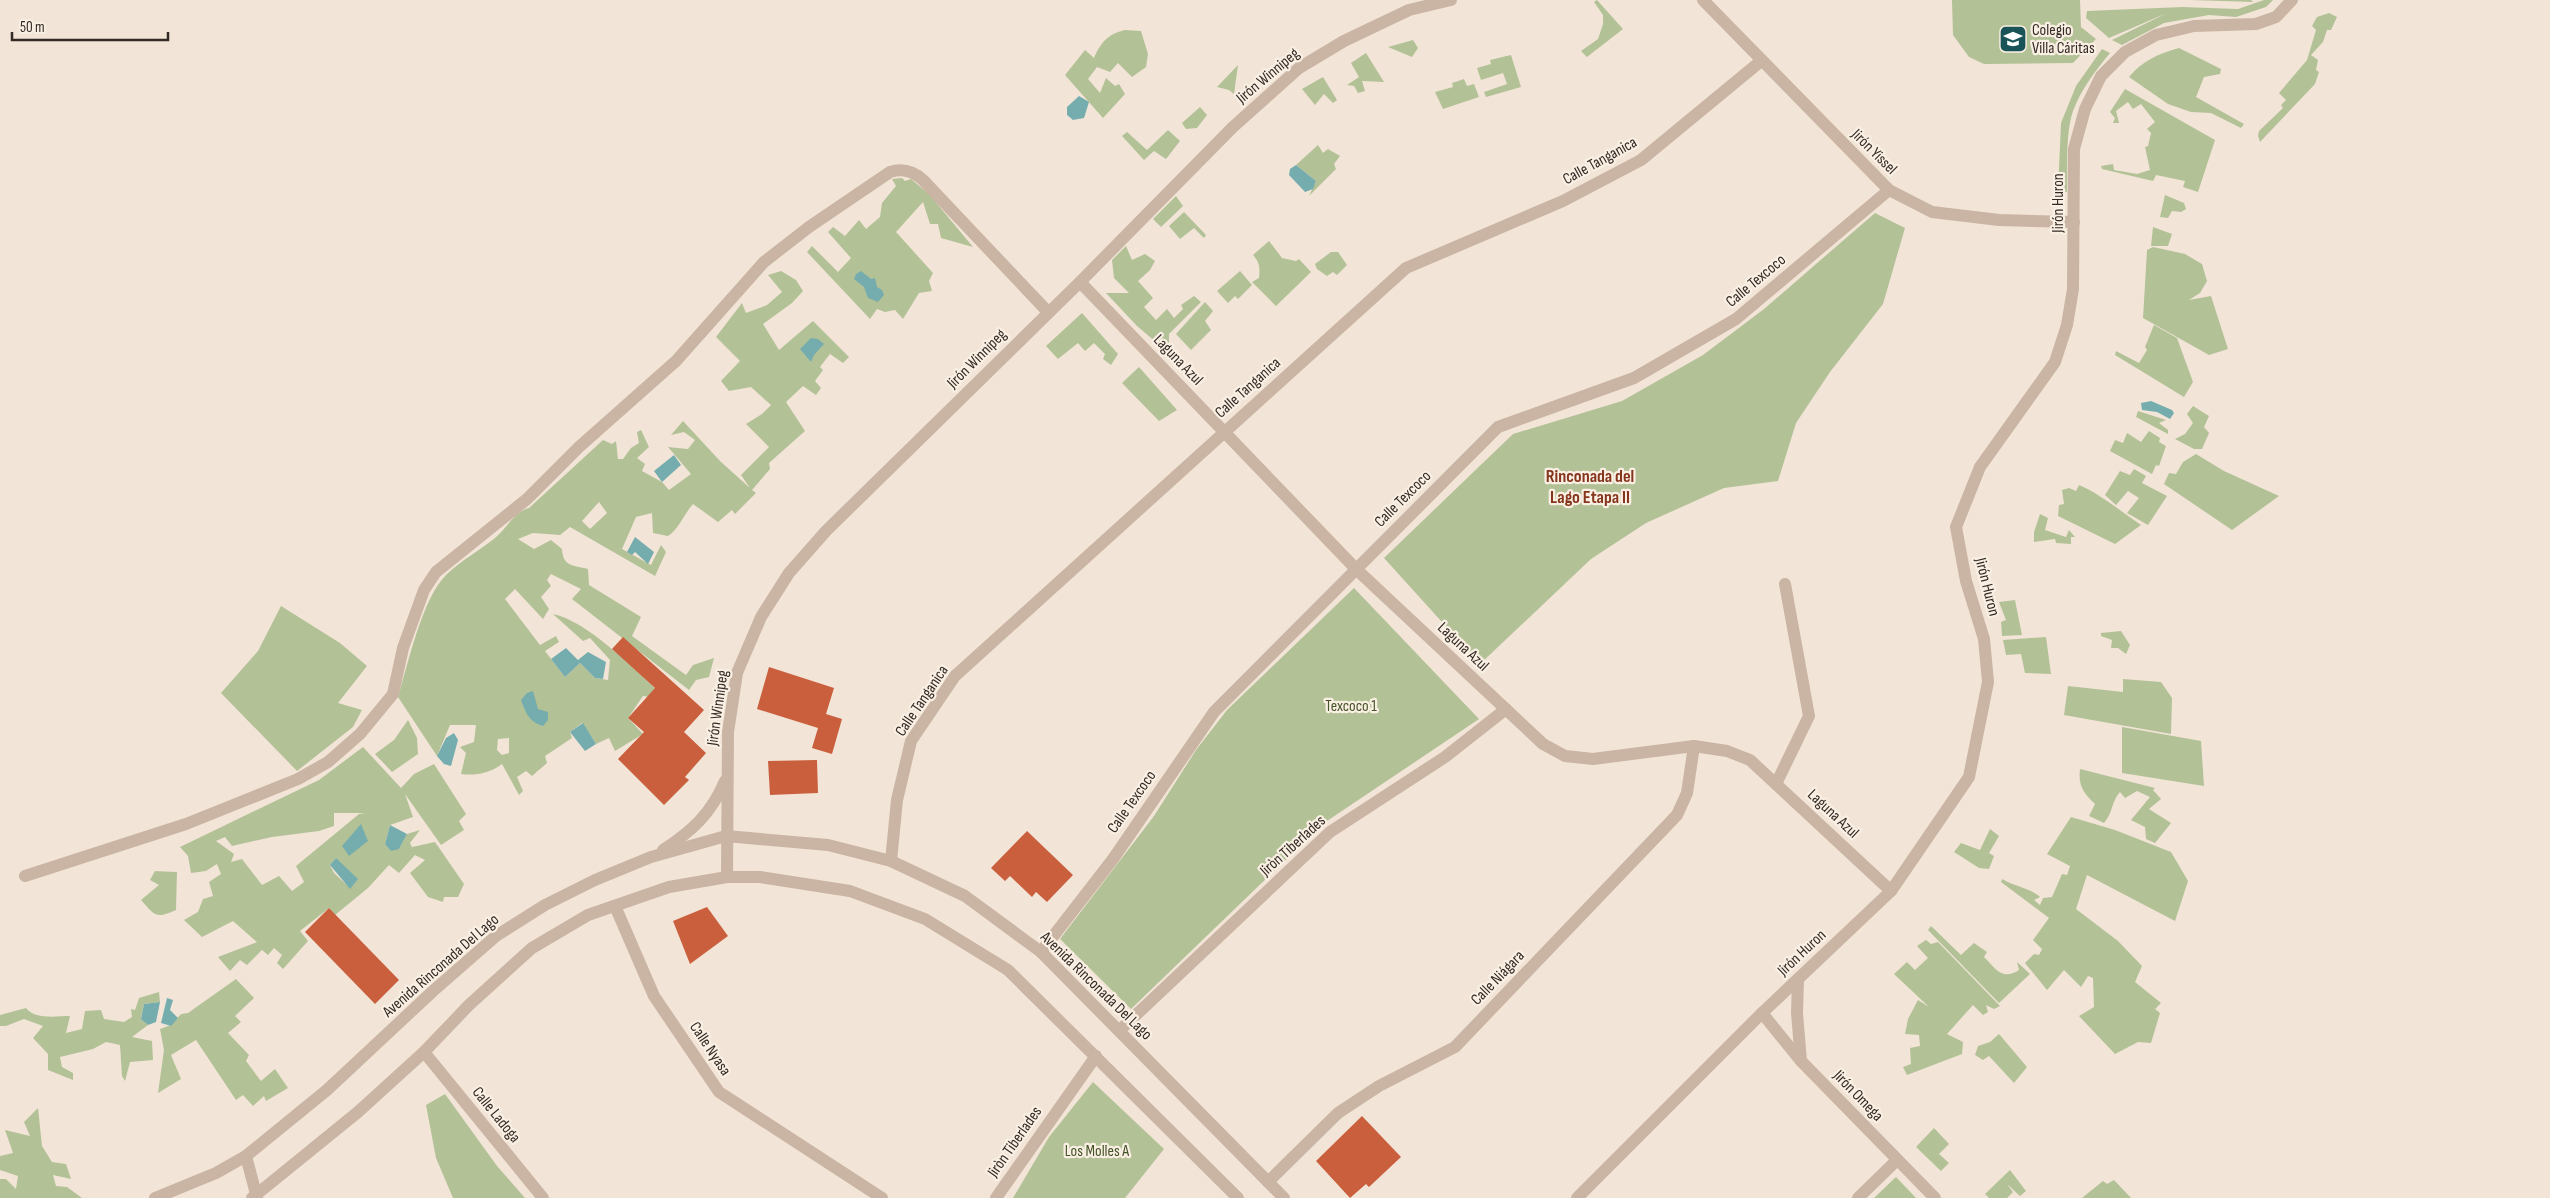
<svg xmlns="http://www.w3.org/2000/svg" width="2550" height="1198" font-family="'Sofia Sans Condensed',sans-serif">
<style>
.green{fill:#b3c197;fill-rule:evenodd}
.water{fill:#75adaf}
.building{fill:#ca5f3d}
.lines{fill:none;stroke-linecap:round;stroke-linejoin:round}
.minor{stroke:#cab4a3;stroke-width:12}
.labels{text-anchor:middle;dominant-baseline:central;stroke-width:4.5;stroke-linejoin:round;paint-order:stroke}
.poi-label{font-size:16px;fill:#342a25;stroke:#f9efe3;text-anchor:start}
.street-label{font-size:16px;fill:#342a25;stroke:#f9efe3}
.park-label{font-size:16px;fill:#445328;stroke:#f9efe3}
.neighbourhood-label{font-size:18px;font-weight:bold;fill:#85351c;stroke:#f9efe3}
</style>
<rect width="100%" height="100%" fill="#f2e5d7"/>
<g class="green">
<polygon points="1597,0 1623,29 1587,57 1581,51 1598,39 1603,24 1603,15 1594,2"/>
<polygon points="1952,0 2080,0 2081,27 2096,39 2073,63 1984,64 1969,57 1953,35"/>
<polygon points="2190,0 2251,0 2253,2"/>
<polygon points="2264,0 2273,0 2266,7 2236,17 2209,15 2164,23 2122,45 2112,40 2167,13 2109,38 2086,18 2087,11 2182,7 2238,9"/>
<polygon points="2329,13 2337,17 2331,30 2327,30 2323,42 2311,55 2318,60 2316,70 2319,72 2315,84 2260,142 2258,136 2259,131 2283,108 2281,105 2286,100 2279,93 2307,60 2316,30 2312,26 2317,17"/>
<path d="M1125,30L1141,31L1148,54L1146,67L1132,77L1118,63L1110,72L1097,67L1088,79L1100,93L1106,78L1115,86L1119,84L1125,94L1103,118L1065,75L1085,50L1094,58C1101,42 1108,34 1125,30Z"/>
<polygon points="1413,40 1418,48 1412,57 1388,47"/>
<path d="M2179,48L2221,69L2220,74L2204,77L2196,97L2244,124L2241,128L2211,113L2191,112L2168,104L2129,77C2142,61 2158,54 2179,48Z"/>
<path d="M2102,49L2110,53C2096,70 2081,89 2073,111C2065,135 2068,167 2067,192L2058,191L2061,123L2076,86Z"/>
<polygon points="1366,53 1384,82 1362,81 1365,91 1358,93 1354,86 1347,85 1359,77 1351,63"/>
<polygon points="1511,55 1521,87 1486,97 1484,92 1507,84 1503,73 1481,80 1477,68 1491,64 1490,60"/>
<polygon points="1238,65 1234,94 1229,90 1217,87"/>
<polygon points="1323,77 1337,100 1333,103 1324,94 1315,105 1302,89"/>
<polygon points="1464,79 1467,86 1474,84 1479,97 1443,109 1435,92 1453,87 1452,83"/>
<polygon points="2125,89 2215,140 2198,192 2183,187 2185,181 2156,175 2153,181 2102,169 2101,166 2113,164 2114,170 2137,174 2150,170 2145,147 2148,146 2151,133 2147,129 2155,122 2141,104 2133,109 2128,102 2116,111 2119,123 2113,123 2115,118 2110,112"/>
<polygon points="1200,107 1207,115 1197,128 1186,129 1182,123"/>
<polygon points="1168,130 1180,141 1166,159 1154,151 1144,160 1122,136 1127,132 1147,150"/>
<polygon points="1318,145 1323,153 1328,149 1340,156 1334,164 1336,169 1309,196 1316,181 1296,165"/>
<polygon points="902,178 905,181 911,179 929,194 973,247 941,238 938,224 930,224 923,202 896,232 933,273 929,281 932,291 919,293 903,319 895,310 885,312 877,309 870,319 807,252 812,246 838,272 851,258 828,232 833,227 845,236 859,220 866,229 880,217 882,203 896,186 892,179"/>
<polygon points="2165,195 2184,203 2186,209 2181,212 2172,211 2168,218 2160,217"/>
<polygon points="1176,196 1183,206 1161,227 1153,219"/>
<polygon points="1184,212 1206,235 1204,238 1194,228 1180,239 1169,226"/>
<polygon points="1875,213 1905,228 1883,304 1830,372 1796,423 1778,481 1724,488 1646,523 1591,559 1480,664 1384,558 1513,434 1622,401 1703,355 1764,309"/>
<polygon points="2153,227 2172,234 2168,246 2151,246"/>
<path d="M1269,241L1282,258L1296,261L1299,259L1311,272L1276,306L1252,282L1259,278C1260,268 1260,263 1253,255Z"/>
<polygon points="1126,246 1132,260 1145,254 1155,261 1150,270 1138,281 1153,298 1144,307 1156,320 1167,309 1174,318 1183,309 1181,305 1194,296 1201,302 1169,334 1169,342 1164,349 1137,326 1106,293 1129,293 1114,278 1112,260"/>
<polygon points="2153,247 2185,254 2202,264 2207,281 2200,293 2189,300 2211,296 2228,349 2209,355 2143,318 2147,250"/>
<polygon points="1331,252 1338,252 1347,265 1337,275 1333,272 1327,276 1317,269 1315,264"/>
<path d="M781,271L796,280L803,291L792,303L763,324L779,350L813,321L849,357L843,363L830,354L820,367L823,370L815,381L821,388L816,395L803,386L786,402L805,431L769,463L770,469L752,490L756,493L735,514L732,510L718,522L693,504C684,514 679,529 668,536L653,533L652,513L636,517L622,549L651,565L661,545L666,552L655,576L570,527L560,535L533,533L518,539L534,549L551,540L562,549C563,567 573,565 588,569L589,585L641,617L632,636L686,675L693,665L714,658L709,677L696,680L689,690L572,599L581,589L551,574L547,580L551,586L541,597L549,609L543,619L515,589L505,599L540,645L556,636L559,642L545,651L565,677L580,663L595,678L608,680L610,660L590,638L583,641L553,614C587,621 632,667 658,691L651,697L643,696L628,718L643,734L615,751L609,738L596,744L582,723L570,732L572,738L545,756L547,763L532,776L526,771L517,777L523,791L519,795L502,764C491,773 474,776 461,774L466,753L460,747L474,742L476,725H450L437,756L398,697C408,664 422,599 446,575C460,561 479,551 495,538C507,528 514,512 529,508L603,440L612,444L616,441L618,459H623L631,448L639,443L637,432L641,430L649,447L637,458L645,464L642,471L662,482L669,490L691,474L668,447L688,449L695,440L684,432L671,435L683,421L720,461L750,488L741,475L769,447L746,424L762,414L771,405L751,387L729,391L721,381L740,361L716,337L742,303L746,313L767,305L782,292L768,275ZM599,502L607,513L590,529L582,521ZM509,738V753L502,755L497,750L498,739Z"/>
<polygon points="1240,271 1252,285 1238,299 1235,296 1228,303 1217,291"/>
<polygon points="1205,302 1213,311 1205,321 1211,330 1191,350 1176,334"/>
<polygon points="1082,313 1118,354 1111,365 1103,359 1105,354 1094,343 1085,351 1078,343 1058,359 1046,346"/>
<polygon points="2154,325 2177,338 2193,382 2184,397 2115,355 2116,351 2139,363 2147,350 2145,347"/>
<polygon points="1139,367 1177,410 1159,421 1122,383"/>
<polygon points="2193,406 2209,416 2204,427 2209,433 2202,449 2194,449 2175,439 2185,434 2193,423 2187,414"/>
<polygon points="2138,411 2166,420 2159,423 2168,430 2168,434 2136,417"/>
<polygon points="2149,431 2160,438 2159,442 2166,446 2159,466 2156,465 2152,474 2110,451 2115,440 2123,443 2127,433 2141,442"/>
<polygon points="2196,454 2224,471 2279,496 2232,530 2164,484 2169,473 2176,474 2183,462"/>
<polygon points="2134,469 2146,476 2142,483 2167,496 2148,525 2127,513 2139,498 2128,491 2116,505 2105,495 2120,471 2130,475"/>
<path d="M2079,485C2102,495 2120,511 2141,525L2115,544L2058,516L2059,505L2064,504L2062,490L2069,488L2076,491Z"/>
<polygon points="2040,514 2048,518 2045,530 2066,537 2069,530 2075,537 2071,537 2071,544 2056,543 2055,539 2034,542 2034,532"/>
<polygon points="1354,588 1479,719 1324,823 1131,1009 1060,939 1154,816 1196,750 1227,710"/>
<polygon points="2015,600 2022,635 2002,636 2001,622 2006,620 1999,602"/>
<polygon points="281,606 340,643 367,666 338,703 362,710 353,727 297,771 221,693 258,651"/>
<polygon points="2121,631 2130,645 2126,654 2118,648 2111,648 2112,640 2101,636 2101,633"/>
<polygon points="2046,637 2051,674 2025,673 2021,654 2006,655 2003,640"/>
<polygon points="2123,679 2161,682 2172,698 2171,734 2064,715 2068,686 2123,692"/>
<polygon points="408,720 417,738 418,754 392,772 375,754 394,740"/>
<polygon points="2122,727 2201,741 2204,786 2122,773"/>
<path d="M363,747L401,788L414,774L434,764L466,814L459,821L464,830L441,845L405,794L413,817L390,825L385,844L399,849L407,834L420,830L410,843L412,847L435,842L464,884L458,897H444L443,902L428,897L410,873L425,860L415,855L399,873L389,865L368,888L335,915L329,908L300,931L308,941L283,969L277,963L282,955L274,948L268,955L262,950L247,965L240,960L230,971L218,957L257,942L233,921L202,937L184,920L198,912L203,899L213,896L209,882L221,874L217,864L206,871L191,873L188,856L180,847L319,780ZM334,813H365L359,814L296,866L304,882L292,891L279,876L262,885L242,859L231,862L234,854L216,841L225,837L232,846L272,837L319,831L334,826ZM336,858L350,888L334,873L330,865Z"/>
<path d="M2080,769L2155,788L2153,790L2161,799L2149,809L2171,823L2155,843L2146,839L2145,827L2131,820L2150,797L2137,791L2125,798L2120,792C2111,802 2113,813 2104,823L2089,816L2095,804C2083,793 2078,785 2080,769Z"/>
<path d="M2071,817L2115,830L2171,852L2188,881L2175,921L2087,875L2076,909L2118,941L2142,966L2135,982L2161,1003L2155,1009L2160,1013L2151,1043L2138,1042L2115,1054L2079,1016L2094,1007L2093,978L2088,976L2081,987L2064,970L2047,990L2025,963L2034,954L2039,955L2042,949L2033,940L2049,918L2001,882L2002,879C2016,887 2030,888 2040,897L2034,900L2040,905L2043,898L2052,897L2062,874L2067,875L2070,866L2047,854Z"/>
<polygon points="1990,829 1999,836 1989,853 1994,856 1989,869 1979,868 1954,852 1961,843 1980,850"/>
<path d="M155,871L177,872L176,910C156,919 155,916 141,900L159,885L150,880Z"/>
<path d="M1931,926L1961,955L1974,943L1987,952L1984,957C1996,969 2002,981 2019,970L2017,962L2030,974L1999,1003L1928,930Z"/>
<polygon points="1926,940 1931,944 1938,942 2000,1006 1994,1009 1986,1005 1988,1012 1983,1015 1973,1005 1947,1034 1963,1042 1962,1054 1907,1075 1903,1067 1911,1064 1910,1048 1920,1046 1919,1035 1905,1034 1908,1019 1918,1000 1929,1007 1894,974 1907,962 1915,970 1928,958 1917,946"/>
<polygon points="236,979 254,998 235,1016 241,1022 228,1033 249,1055 246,1061 261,1081 275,1069 288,1088 266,1101 264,1096 253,1106 243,1095 236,1100 196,1040 171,1055 181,1079 158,1093 164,1050 160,1029 171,1025 181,1014 188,1013"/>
<path d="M159,992L160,1002L144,1004L141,1018L148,1025L132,1037L152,1041L153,1060L130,1062L125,1081L122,1076L120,1045L106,1042L93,1049L60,1057L62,1067L73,1073V1080L48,1070V1054L33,1038L43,1026L24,1019L6,1026H0V1015L26,1008C36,1020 55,1016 70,1016L66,1033L82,1029L85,1011L101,1010L104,1019L124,1022L132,1017L131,1009L135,1010L139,998Z"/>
<polygon points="1999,1034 2027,1067 2014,1083 1989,1056 1983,1060 1975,1055 1978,1046 1990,1042"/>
<polygon points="1093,1082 1164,1149 1125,1198 1013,1198 1049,1137"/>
<polygon points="445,1094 497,1166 525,1198 453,1198 436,1158 426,1105"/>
<polygon points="38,1108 42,1146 52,1162 66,1164 71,1179 53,1175 56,1186 67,1187 82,1198 0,1198 0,1179 6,1179 16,1189 18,1176 0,1170 0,1156 13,1153 5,1130 30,1136 24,1122"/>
<polygon points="1934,1128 1949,1144 1939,1154 1949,1163 1941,1171 1916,1147"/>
<polygon points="2010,1170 2026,1191 2020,1196 2007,1184 2013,1192 2007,1198 1989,1198 1985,1194"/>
<polygon points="1896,1177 1916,1198 1874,1198"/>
<polygon points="2114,1180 2131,1198 2082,1198 2103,1181 2107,1184"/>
</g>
<g class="water">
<polygon points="1079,96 1089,102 1084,118 1073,120 1067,115 1067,107"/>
<polygon points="1296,165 1316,181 1313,189 1305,192 1289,175 1290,169"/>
<polygon points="861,271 871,279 875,278 877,287 882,290 884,295 878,302 868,298 864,287 854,279 856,274"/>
<polygon points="811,338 818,339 824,344 814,355 811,362 800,349"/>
<polygon points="2151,401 2172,410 2174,413 2170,419 2157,412 2142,410 2141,403"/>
<polygon points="674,455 681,465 662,482 654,471"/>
<polygon points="635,537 654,552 648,564 635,552 632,555 627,552"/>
<polygon points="566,648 578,660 588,652 606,662 603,679 595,678 580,663 565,677 551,659"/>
<path d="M533,691L538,709L548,712V720L543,726C529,722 526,713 521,700L527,693Z"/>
<polygon points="583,723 596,744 585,751 570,732"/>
<polygon points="454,733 458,740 451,766 444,764 437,756 446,738"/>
<polygon points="361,824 368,841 349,856 342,846"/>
<polygon points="390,825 407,834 399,849 391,851 385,844"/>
<polygon points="336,858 358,879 350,889 330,865"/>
<polygon points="167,998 173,1000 170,1010 178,1018 171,1026 161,1023"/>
<polygon points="160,1002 156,1022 148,1025 141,1019 144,1004"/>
</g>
<g class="building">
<polygon points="623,637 704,710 684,732 706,753 685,777 689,780 664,805 618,759 644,732 628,718 655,688 612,649"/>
<polygon points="769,667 834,688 826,714 842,719 832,754 812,748 818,728 757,709"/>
<polygon points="817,760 818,793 770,795 768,761"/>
<polygon points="1027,831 1073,875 1047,902 1036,892 1032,897 1010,876 1005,881 991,868"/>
<polygon points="707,907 728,936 690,964 673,921"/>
<polygon points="329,908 399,980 375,1004 305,932"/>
<polygon points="1362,1116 1401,1157 1369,1187 1366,1184 1350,1198 1316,1161"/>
</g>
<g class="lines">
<g class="minor">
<polyline points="1703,0 1889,190 1932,212 1999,220 2074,222"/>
<polyline points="1080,282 1356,569 1543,744 1565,756 1593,759 1694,746 1727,751 1750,760 1891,891"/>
<polyline points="1776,784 1809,716 1785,584"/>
<path d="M663,850C692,831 711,814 725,781"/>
<polyline points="891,861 897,800 911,741 955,676 1406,268 1563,201 1641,160 1761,61"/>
<path d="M25,876L186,824L298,779L328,762L360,734L393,694L403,648L424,590L436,572L527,499L579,447L676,361L764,262L809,227L890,172C903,168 913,171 923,180L1048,312"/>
<polyline points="727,877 728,732 737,673 761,617 789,573 826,531 1080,282 1233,127 1299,68 1344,41 1409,10 1451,0"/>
<polyline points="615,906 654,996 719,1092 882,1198"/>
<polyline points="1041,952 1113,859 1214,712 1498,427 1634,378 1736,319 1889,190"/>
<polyline points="1798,979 1797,1013 1801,1061"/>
<polyline points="1762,1013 1801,1061 1935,1198"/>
<polyline points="1120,1030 1330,832 1445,757 1506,709"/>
<polyline points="424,1052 543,1198"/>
<polyline points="246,1156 257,1198"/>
<polyline points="1268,1182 1338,1113 1379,1086 1455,1047 1677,815 1687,793 1694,746"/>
<polyline points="155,1198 216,1173 246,1156 327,1090 433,991 496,936 545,905 595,880 651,857 726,836 828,845 891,861 965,896 1041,952 1284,1198"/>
<polyline points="252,1198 358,1112 424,1052 469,1005 532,948 588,915 669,887 727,877 760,877 850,891 925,919 1008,970 1238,1198"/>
<polyline points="996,1198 1096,1056"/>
<polyline points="1577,1198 1762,1013 1891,891 1969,777 1988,682 1984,639 1966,581 1956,527 1980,467 2055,362 2067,325 2073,289 2074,149 2085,109 2101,76 2125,52 2156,35 2194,26 2256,24 2276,17 2292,0"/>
<polyline points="1858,1198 1897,1160"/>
</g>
</g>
<defs>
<symbol id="school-square" viewBox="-11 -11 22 22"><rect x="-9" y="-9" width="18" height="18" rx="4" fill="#1a5357" stroke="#f9efe3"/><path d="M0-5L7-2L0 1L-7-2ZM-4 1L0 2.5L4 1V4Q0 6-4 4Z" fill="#fff"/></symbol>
</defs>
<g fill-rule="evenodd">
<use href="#school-square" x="1997" y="23" width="32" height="32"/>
</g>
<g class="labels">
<g class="poi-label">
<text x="2032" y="30">Colegio<tspan x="2032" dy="18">Villa Cáritas</tspan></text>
</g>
<g class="street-label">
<text transform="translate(1268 76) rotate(-40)">Jirón Winnipeg</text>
<text transform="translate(1874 152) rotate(45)">Jirón Yissel</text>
<text transform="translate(1600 161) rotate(-29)">Calle Tanganica</text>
<text transform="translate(2058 203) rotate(-90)">Jirón Huron</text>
<text transform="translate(1756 281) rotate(-40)">Calle Texcoco</text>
<text transform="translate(977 359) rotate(-45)">Jirón Winnipeg</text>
<text transform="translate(1178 360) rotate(46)">Laguna Azul</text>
<text transform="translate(1248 388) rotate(-42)">Calle Tanganica</text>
<text transform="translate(1403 499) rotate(-45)">Calle Texcoco</text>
<text transform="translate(1987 587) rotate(76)">Jirón Huron</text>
<text transform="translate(1463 647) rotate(43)">Laguna Azul</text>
<text transform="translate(922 701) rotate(-56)">Calle Tanganica</text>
<text transform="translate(718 708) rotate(-82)">Jirón Winnipeg</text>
<text transform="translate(1132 802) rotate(-55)">Calle Texcoco</text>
<text transform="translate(1833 814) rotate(43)">Laguna Azul</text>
<text transform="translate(1293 846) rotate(-42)">Jiròn Tiberlades</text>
<text transform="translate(1802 953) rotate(-43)">Jirón Huron</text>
<text transform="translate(441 966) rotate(-41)">Avenida Rinconada Del Lago</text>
<text transform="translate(1498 978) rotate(-46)">Calle Niágara</text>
<text transform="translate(1096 986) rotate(44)">Avenida Rinconada Del Lago</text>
<text transform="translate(710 1049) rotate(56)">Calle Nyasa</text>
<text transform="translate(1858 1096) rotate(46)">Jirón Omega</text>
<text transform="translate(496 1115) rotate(51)">Calle Ladoga</text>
<text transform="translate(1015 1142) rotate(-55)">Jiròn Tiberlades</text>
</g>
<g class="park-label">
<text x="1351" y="706">Texcoco 1</text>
<text x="1097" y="1151">Los Molles A</text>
</g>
<g class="neighbourhood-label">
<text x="1590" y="476">Rinconada del<tspan x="1590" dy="21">Lago Etapa II</tspan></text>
</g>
</g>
<path d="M12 32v8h156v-8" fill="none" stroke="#342a25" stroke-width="2.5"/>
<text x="20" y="32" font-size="15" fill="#342a25" stroke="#f9efe3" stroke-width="4" paint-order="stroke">50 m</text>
</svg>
